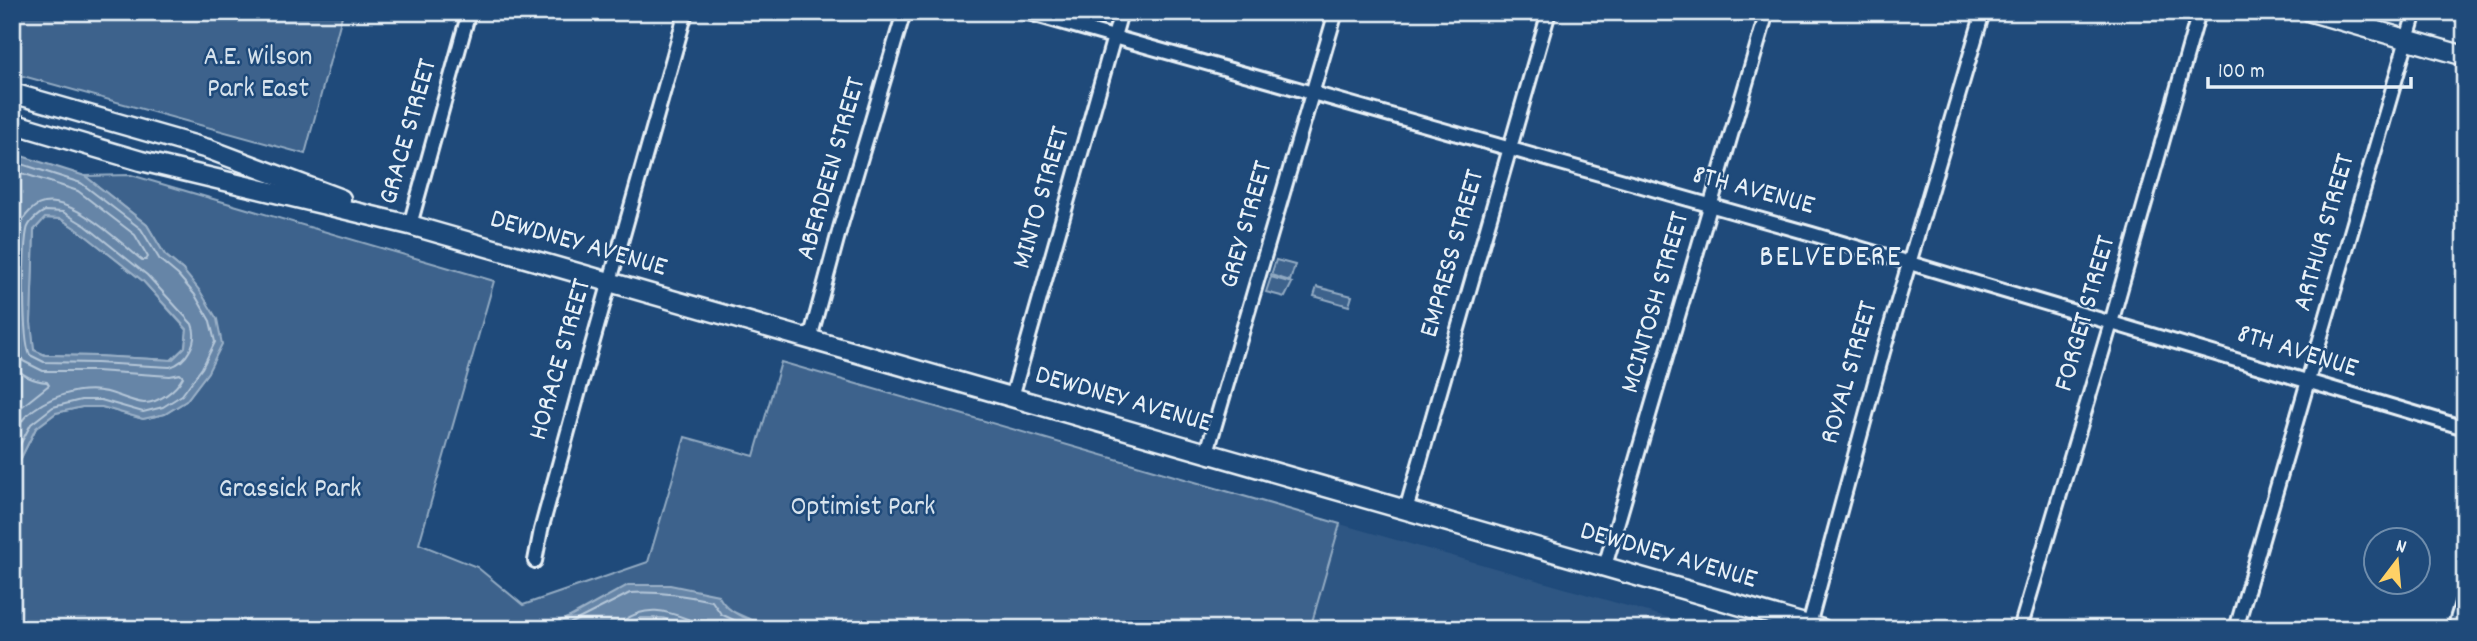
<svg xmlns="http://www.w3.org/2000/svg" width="2477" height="641" font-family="Dekko,sans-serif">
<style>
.built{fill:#2e5683}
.green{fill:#3c628c;stroke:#92aac2;stroke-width:2}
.water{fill:#6685a7;stroke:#9ab0c7;stroke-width:2;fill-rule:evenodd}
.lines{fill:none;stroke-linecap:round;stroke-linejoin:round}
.shore{stroke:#b4c6d8;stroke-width:2}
.street-casing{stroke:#e8f1f8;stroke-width:18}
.secondary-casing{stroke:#e8f1f8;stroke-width:23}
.street{stroke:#1f4a7a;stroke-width:12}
.secondary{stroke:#1f4a7a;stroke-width:18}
.labels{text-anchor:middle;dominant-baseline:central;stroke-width:5;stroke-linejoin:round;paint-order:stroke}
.park-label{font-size:28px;fill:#d7e3ed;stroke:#1f4a7a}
.street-label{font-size:28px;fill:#e8f1f8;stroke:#1f4a7a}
.neighbourhood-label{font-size:30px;letter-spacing:2px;fill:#e8f1f8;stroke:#1f4a7a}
</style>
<rect width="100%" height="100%" fill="#1f4a7a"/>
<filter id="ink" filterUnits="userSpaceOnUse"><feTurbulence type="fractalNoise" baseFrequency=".0143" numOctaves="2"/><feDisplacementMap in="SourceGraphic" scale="14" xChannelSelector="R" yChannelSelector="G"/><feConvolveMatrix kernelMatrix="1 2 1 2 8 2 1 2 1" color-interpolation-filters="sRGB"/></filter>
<g filter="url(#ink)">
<polygon class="built" points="1340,524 1708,629 1310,629"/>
<g class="green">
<polygon points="12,12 343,12 305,154 12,73"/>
<polygon points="131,175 494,281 419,544 477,567 523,605 648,562 685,437 754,456 781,362 1340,524 1310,629 789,629 758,623 725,608 570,617 541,629 12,629 12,476 36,428 56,413 82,407 102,407 143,419 165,414 186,401 208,372 183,270 165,255 147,225 85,176"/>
<polygon points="45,218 61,219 81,232 143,281 187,330 185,347 171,360 96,356 45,355 34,350 31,323 34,230"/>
<polygon points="1276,260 1295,265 1290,281 1271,275"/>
<polygon points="1271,277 1292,283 1285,297 1266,292"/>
<polygon points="1317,287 1352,296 1349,306 1314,296"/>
<polygon points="640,618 663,618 693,629 623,629"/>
</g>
<g class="water">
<path d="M12,153L85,176L147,225L165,255L183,270L200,291L217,319L222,344L208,372L186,401L165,414L143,419L102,407H82L56,413L36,428L12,476ZM45,218L61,219L81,232L143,281L187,329L185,347L172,360L96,356L45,355L34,350L31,322L34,230Z"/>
<path d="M628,585H670L718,595C733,623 763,620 789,629H693L663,618H640L623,629H541L570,617Z"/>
</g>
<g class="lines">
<g class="shore">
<polyline points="12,161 81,183 141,229 160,260 178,275 195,295 210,321 215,342 202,368 182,395 163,407 143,412 101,400 81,400 53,407 31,424 12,460"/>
<path d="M12,170L78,191L135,235L148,257L146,260H142C119,242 58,180 30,211C24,217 20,222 18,230L15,323L19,352L23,361L43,371H96L170,376L180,374L183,377C176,390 159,403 144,403C132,402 119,395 107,392C79,386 46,397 26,416C20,422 16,432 12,439"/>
<path d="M45,211L63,212L86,226L147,275L192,324C199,341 187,362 170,367L96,363L44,362L30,355C22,339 23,250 27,230C28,223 38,214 45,211Z"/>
<path d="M12,364C21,375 34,381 47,382L49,385L20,408L12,417"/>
<path d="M559,629L630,593C658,591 684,595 712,601L721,614L753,629"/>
<path d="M620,629L623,621C646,605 665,610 690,620L694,629"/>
</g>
<defs>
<g id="street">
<polyline points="1025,12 1812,234 2465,428"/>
<polyline points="410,225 469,12"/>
<polyline points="810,339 840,228 904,12"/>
<polyline points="1012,397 1121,12"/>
<polyline points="1207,452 1336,12"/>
<polyline points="1406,510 1549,12"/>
<polyline points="535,561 541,530 579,391 686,12"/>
<polyline points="1605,566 1767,12"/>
<polyline points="1809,625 1883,352 1983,12"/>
<polyline points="2020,629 2111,323 2199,12"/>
<polyline points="2236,629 2415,12"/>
<polyline points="2454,629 2465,593"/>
</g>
<g id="secondary">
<polyline points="2311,12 2465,56"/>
<polyline points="12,93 208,149 341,199"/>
<polyline points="12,123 141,161 410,225 1822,629"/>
</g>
</defs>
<use href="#street" class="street-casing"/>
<use href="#secondary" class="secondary-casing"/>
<use href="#street" class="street"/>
<use href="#secondary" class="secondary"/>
</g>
</g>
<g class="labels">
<g class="park-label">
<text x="258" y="59">A.E. Wilson<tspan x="258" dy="32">Park East</tspan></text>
<text x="290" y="491">Grassick Park</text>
<text x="863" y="509">Optimist Park</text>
</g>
<g class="street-label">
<text transform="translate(410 132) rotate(-74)">GRACE STREET</text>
<text transform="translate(833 169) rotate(-74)">ABERDEEN STREET</text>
<text transform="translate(1753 192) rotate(15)">8TH AVENUE</text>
<text transform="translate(1043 198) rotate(-74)">MINTO STREET</text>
<text transform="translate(1248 225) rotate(-74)">GREY STREET</text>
<text transform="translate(2326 233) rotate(-74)">ARTHUR STREET</text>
<text transform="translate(578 245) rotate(16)">DEWDNEY AVENUE</text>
<text transform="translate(1454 254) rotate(-74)">EMPRESS STREET</text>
<text transform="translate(1657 303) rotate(-74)">MCINTOSH STREET</text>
<text transform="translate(2087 314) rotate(-74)">FORGET STREET</text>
<text transform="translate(2297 353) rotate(17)">8TH AVENUE</text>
<text transform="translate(562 360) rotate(-74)">HORACE STREET</text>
<text transform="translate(1851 373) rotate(-74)">ROYAL STREET</text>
<text transform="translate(1123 401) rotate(16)">DEWDNEY AVENUE</text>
<text transform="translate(1668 557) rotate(16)">DEWDNEY AVENUE</text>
</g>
<g class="neighbourhood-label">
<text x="1831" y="259">BELVEDERE</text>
</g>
</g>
<rect width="2477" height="641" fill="none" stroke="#1f4a7a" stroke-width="42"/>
<rect x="21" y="21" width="2435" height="599" fill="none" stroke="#e8f1f8" stroke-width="2.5" filter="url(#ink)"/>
<g transform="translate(2397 561) rotate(16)"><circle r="33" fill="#1f4a7a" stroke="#6f8dac" stroke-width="2"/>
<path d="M0-5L12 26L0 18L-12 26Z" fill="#ffd166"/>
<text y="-10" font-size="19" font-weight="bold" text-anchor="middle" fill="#e8f1f8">N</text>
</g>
<path d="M2208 77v10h203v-10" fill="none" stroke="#e8f1f8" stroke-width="3.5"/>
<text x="2218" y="77" font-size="21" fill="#e8f1f8" stroke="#1f4a7a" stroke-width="5" paint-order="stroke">100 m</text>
</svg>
